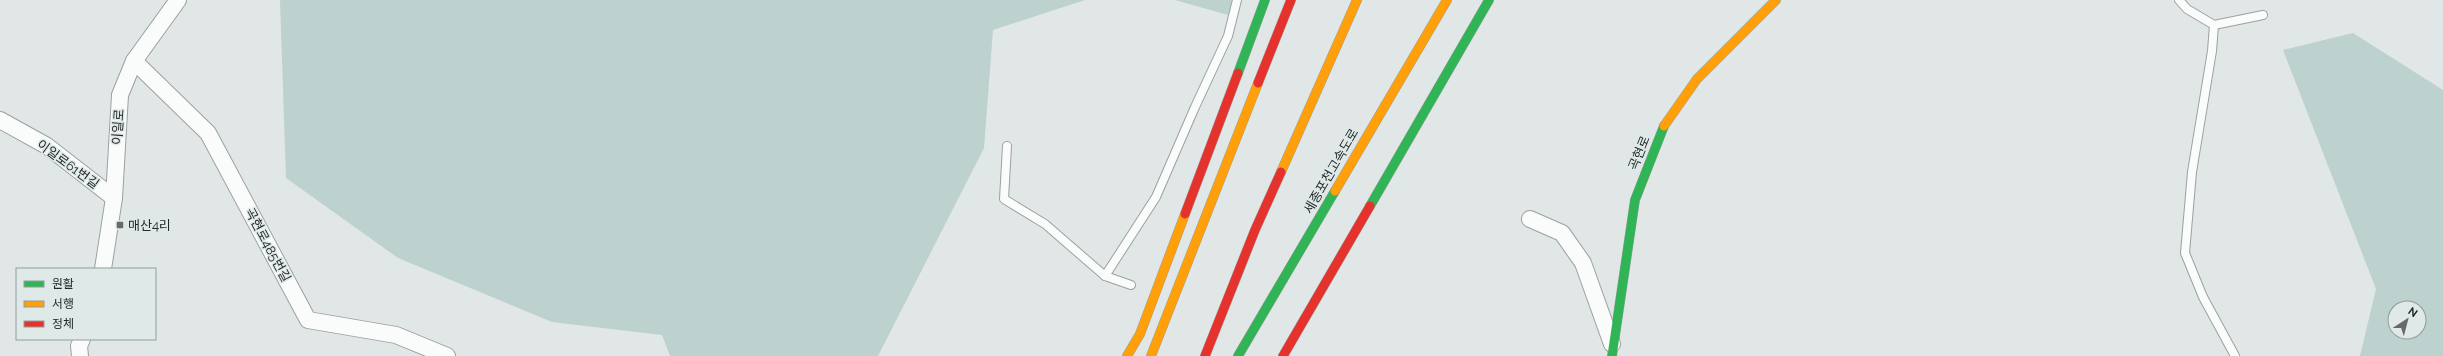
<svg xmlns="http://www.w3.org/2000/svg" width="2443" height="356" font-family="Raleway,'Noto Sans KR',sans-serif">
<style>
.green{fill:#bdd1ce;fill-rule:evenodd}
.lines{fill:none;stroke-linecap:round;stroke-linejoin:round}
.lane-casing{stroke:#9ca1a0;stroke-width:10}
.street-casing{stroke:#9ca1a0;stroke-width:18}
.fast-casing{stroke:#9ca1a0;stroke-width:10}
.slow-casing{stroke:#9ca1a0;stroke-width:10}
.jam-casing{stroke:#9ca1a0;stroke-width:10}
.lane{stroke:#fafbfb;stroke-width:8}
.street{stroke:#fafbfb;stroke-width:16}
.fast{stroke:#30b455;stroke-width:9}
.slow{stroke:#ff9f0a;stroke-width:9}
.jam{stroke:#e5322d;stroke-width:9}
.poi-dot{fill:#666b6a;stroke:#dfe9e8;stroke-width:1.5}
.labels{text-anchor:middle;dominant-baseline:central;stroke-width:3;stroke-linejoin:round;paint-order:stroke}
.street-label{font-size:13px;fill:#242828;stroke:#dfe9e8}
.poi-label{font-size:13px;fill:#242828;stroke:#dfe9e8;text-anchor:start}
</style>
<rect width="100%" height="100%" fill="#e1e7e6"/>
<g class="green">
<polygon points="280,0 1085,0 993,30 984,148 878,356 670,356 662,335 552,322 398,258 286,178"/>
<polygon points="1175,0 1232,0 1228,15"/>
<path d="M2353,33L2443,90V356H2360L2376,289L2283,50ZM2395,308H2419V332H2395Z"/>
</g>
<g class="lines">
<defs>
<g id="lane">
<polyline points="2179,0 2187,9 2214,25 2263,15"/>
<polyline points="2214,25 2212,51 2192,172 2185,253 2203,297 2235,356"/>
<polyline points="1007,146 1004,199 1045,224 1105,276"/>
<polyline points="1131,285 1105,276 1156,197 1195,107 1228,36 1237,0"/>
</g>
<g id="street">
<polyline points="134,61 208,133 308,320 396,335 447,356"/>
<polyline points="0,120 47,146 114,198"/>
<polyline points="1530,219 1562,233 1583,263 1612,344"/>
<polyline points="103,269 114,198 120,95 134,61 178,0"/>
<polyline points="80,356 79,346 82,339"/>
</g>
<g id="fast">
<polyline points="1238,73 1265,0"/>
<polyline points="1370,206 1489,0"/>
<polyline points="1238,356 1335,191"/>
<polyline points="1612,356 1635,200 1664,126"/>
</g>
<g id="slow">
<polyline points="1664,126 1697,79 1776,0"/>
<polyline points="1281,172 1357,0"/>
<polyline points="1335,191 1447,0"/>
<polyline points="1127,356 1140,334 1185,214"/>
<polyline points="1151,356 1258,83"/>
</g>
<g id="jam">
<polyline points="1258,83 1291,0"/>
<polyline points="1185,214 1238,73"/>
<polyline points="1205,356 1255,230 1281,172"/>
<polyline points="1283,356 1370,206"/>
</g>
</defs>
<use href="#lane" class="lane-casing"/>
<use href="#street" class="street-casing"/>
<use href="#fast" class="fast-casing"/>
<use href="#slow" class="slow-casing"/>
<use href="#jam" class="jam-casing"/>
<use href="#lane" class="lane"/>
<use href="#street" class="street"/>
<use href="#fast" class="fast"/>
<use href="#slow" class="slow"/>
<use href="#jam" class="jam"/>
</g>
<rect class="poi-dot" x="116" y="221" width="8" height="8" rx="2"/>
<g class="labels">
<g class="street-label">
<text transform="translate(118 127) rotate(-86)">이일로</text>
<text transform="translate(1639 153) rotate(-68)">곡현로</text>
<text transform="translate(68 164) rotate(36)">이일로61번길</text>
<text transform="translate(1331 171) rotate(-60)">세종포천고속도로</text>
<text transform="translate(268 245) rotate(62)">곡현로485번길</text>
</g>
<g class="poi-label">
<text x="128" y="225">매산4리</text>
</g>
</g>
<rect x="16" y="268" width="140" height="72" fill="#dfe9e8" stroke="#949c9b"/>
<rect x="24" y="281" width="20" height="6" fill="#30b455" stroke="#949c9b"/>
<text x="52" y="288" font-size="12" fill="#242828">원활</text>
<rect x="24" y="301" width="20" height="6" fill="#ff9f0a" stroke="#949c9b"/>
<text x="52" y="308" font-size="12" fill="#242828">서행</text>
<rect x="24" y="321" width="20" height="6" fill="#e5322d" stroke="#949c9b"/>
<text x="52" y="328" font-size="12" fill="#242828">정체</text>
<g transform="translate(2407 320) rotate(36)"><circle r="19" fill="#dfe9e8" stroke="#949c9b"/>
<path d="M0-3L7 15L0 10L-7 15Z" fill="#666b6a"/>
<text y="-6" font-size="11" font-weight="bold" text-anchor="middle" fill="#242828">N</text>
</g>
</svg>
